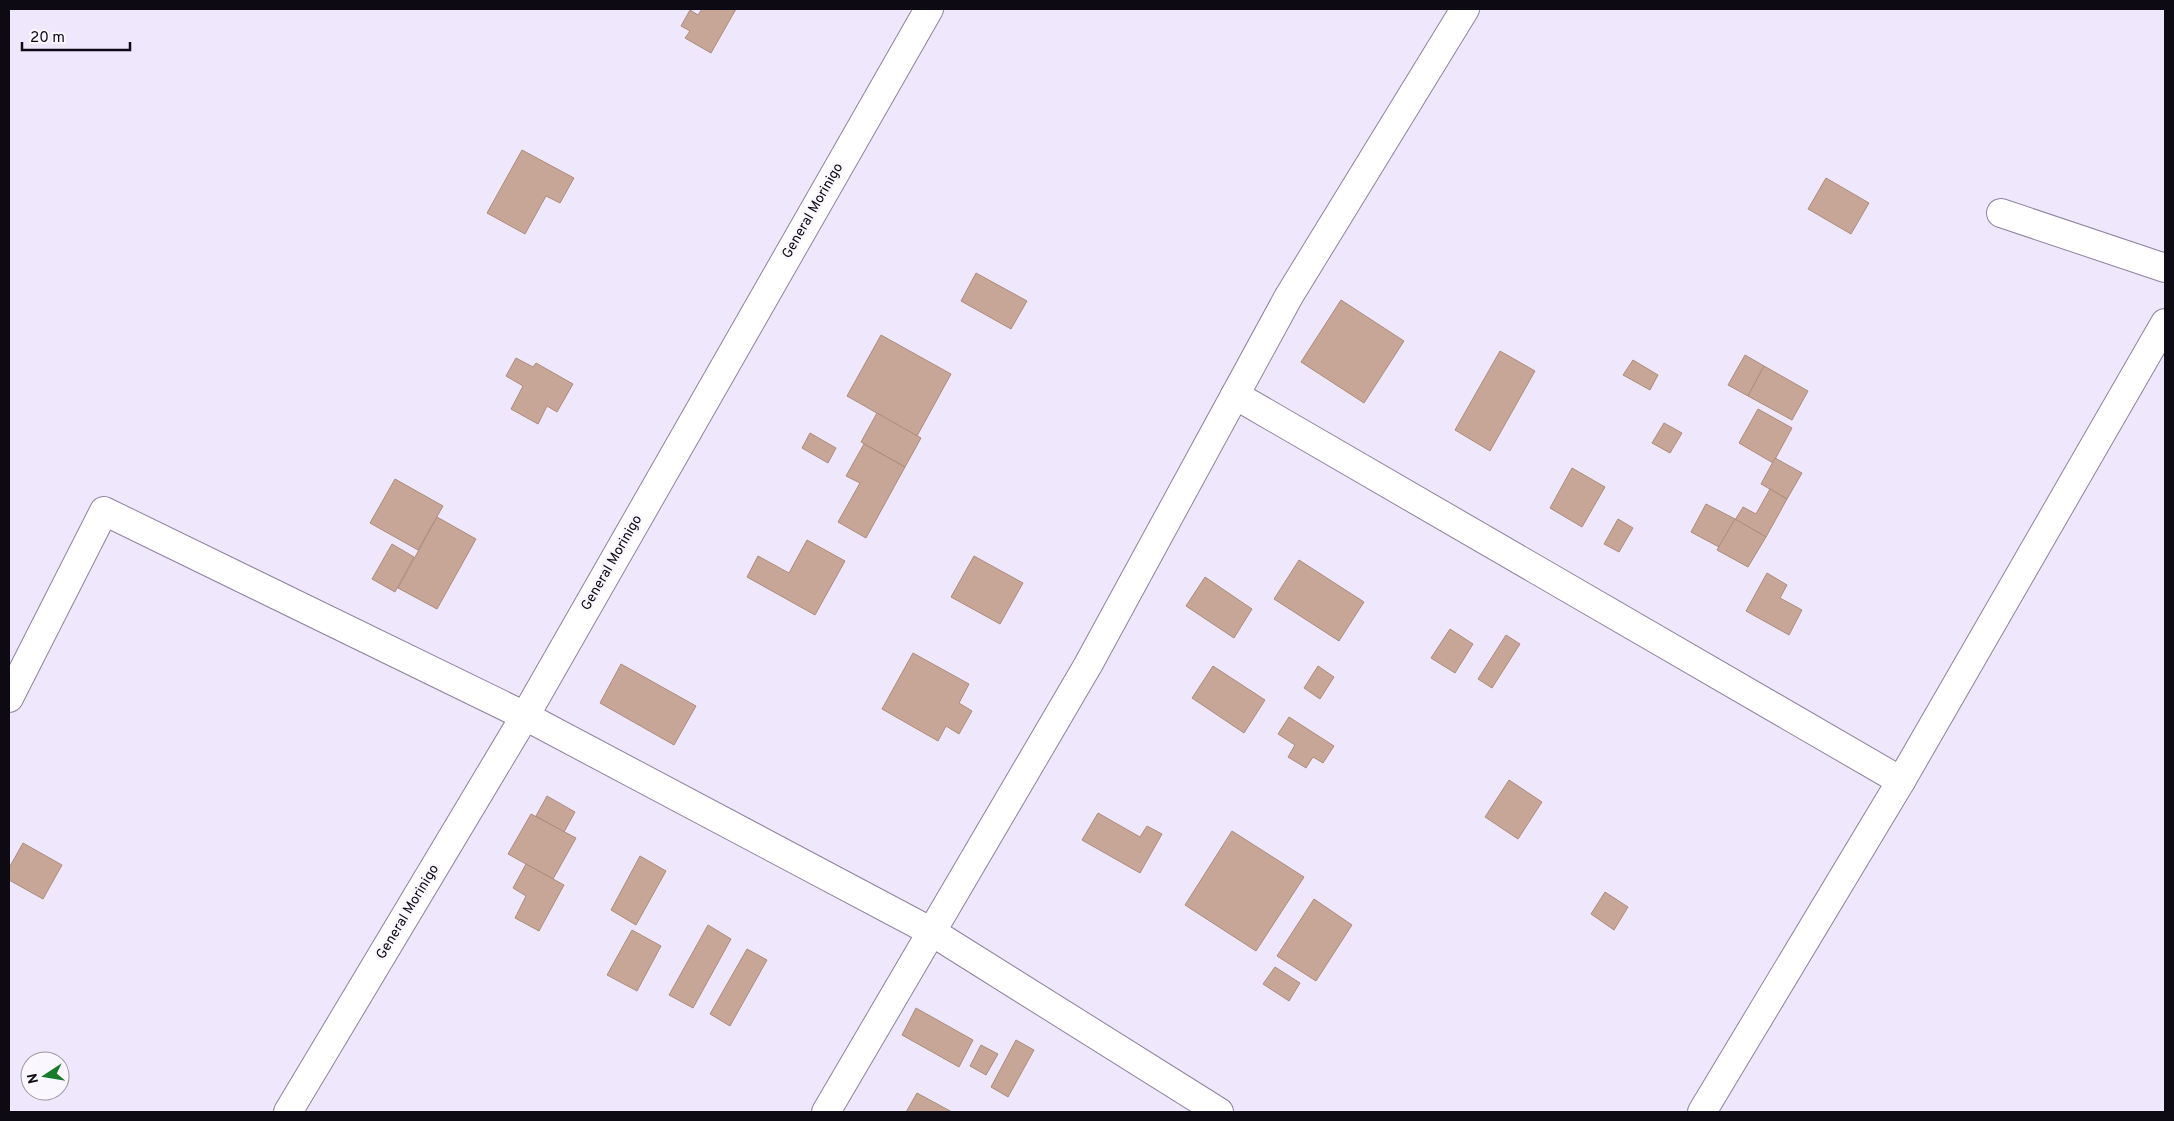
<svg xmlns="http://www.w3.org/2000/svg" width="2174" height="1121" font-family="Overpass,sans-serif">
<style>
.building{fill:#c7a697;stroke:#ac8c7d}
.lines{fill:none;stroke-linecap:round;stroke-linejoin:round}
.street-casing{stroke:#8e829f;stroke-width:30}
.street{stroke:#fff;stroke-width:28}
.labels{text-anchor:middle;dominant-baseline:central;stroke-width:4.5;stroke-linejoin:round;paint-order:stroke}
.street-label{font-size:14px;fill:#0e0a14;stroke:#faf7fe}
</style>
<rect width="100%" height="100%" fill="#efe7fb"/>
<g class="building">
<polygon points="702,9 736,9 711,53 685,38 690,31 681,26 690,10 698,15"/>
<polygon points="522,150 574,178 560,203 546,196 525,234 487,213"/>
<polygon points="1826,178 1869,203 1851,234 1808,209"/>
<polygon points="976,273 1027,301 1011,329 961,301"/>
<polygon points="1341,300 1404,341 1364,403 1301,362"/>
<polygon points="881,335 951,374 917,436 847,396"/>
<polygon points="1500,351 1535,371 1490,451 1455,430"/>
<polygon points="1745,355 1764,366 1748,396 1728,385"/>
<polygon points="516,358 533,367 536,363 573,384 557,412 547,406 538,424 511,409 523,386 506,376"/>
<polygon points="1633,360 1658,375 1650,390 1623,375"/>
<polygon points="1764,366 1808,391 1792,420 1748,396"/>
<polygon points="1758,409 1792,428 1773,463 1739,443"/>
<polygon points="877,413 921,438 905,467 861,442"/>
<polygon points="1664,423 1682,433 1670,453 1652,443"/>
<polygon points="810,433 836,448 828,463 802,448"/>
<polygon points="864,444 905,467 866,538 838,522 860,483 846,476"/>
<polygon points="1775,458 1802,473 1787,499 1761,484"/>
<polygon points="1572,468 1605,487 1582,527 1550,508"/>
<polygon points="395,479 443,506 418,550 370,523"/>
<polygon points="1770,489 1787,499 1766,537 1735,520 1743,507 1756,514"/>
<polygon points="1706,504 1735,519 1719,547 1691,532"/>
<polygon points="437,517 476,539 437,609 398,588"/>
<polygon points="1618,519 1633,528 1619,552 1604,544"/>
<polygon points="1735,519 1766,537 1748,567 1717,550"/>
<polygon points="807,540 845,561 815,615 747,577 758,556 789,573"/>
<polygon points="392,544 414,557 395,592 372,579"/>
<polygon points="974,556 1023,583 1000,624 951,597"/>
<polygon points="1299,560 1364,602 1339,641 1274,599"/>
<polygon points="1767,573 1787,585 1780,598 1802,610 1789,635 1746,611"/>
<polygon points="1205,577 1252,609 1234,638 1186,606"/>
<polygon points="1450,629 1473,644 1455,673 1431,658"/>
<polygon points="1506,635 1520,644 1492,688 1478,679"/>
<polygon points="913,653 969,684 959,703 972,711 959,734 946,726 938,741 882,709"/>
<polygon points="621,664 696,706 674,745 600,703"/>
<polygon points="1213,666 1265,700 1244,733 1192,698"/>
<polygon points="1318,666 1334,677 1320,699 1304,688"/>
<polygon points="1289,717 1334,746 1323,763 1313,757 1306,768 1288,757 1295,745 1278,734"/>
<polygon points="1509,780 1542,802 1518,839 1485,817"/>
<polygon points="547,796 575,812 564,832 536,816"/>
<polygon points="1098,813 1140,837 1147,826 1162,834 1140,873 1082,840"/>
<polygon points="531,814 576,838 553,879 508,854"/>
<polygon points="1232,831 1304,877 1256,951 1185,905"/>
<polygon points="23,843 62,865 43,899 9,880 9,868"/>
<polygon points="640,856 666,871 636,925 611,910"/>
<polygon points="526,864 564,885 539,931 515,918 526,896 513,888"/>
<polygon points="1605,892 1628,907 1614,930 1591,914"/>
<polygon points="1314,899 1352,925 1316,981 1277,956"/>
<polygon points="708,925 731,939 693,1008 669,995"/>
<polygon points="632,930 661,946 637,991 607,975"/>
<polygon points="747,949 767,960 730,1026 710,1014"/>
<polygon points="1275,967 1300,983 1289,1001 1263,984"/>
<polygon points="916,1008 973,1040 959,1067 902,1035"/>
<polygon points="1016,1040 1034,1050 1008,1097 991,1087"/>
<polygon points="981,1045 998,1054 986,1075 970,1066"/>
<polygon points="917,1093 952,1112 906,1112"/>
</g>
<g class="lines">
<defs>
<g id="street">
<polyline points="2001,213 2165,268"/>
<polyline points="1235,395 1901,781"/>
<polyline points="9,698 104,511 525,716 932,932 1219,1112"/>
<polyline points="288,1112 525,716 929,9"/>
<polyline points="826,1112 1088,665 1289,296 1465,9"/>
<polyline points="1702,1112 1901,781 2165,323"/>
</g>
</defs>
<use href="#street" class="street-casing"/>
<use href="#street" class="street"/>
</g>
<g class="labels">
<g class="street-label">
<text transform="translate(813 211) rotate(-60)">General Morinigo</text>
<text transform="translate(612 563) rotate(-60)">General Morinigo</text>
<text transform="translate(408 912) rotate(-59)">General Morinigo</text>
</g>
</g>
<rect width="2174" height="1121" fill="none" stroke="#0e0a14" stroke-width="20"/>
<g transform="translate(45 1076) rotate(258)"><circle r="24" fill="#faf7fe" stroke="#9c98a0"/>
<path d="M0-4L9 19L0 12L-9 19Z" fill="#177a2d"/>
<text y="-8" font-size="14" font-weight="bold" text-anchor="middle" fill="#0e0a14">N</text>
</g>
<path d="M22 42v8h108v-8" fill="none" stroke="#0e0a14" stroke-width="2.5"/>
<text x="30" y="42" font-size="15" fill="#0e0a14" stroke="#faf7fe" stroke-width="4" paint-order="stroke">20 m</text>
</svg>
